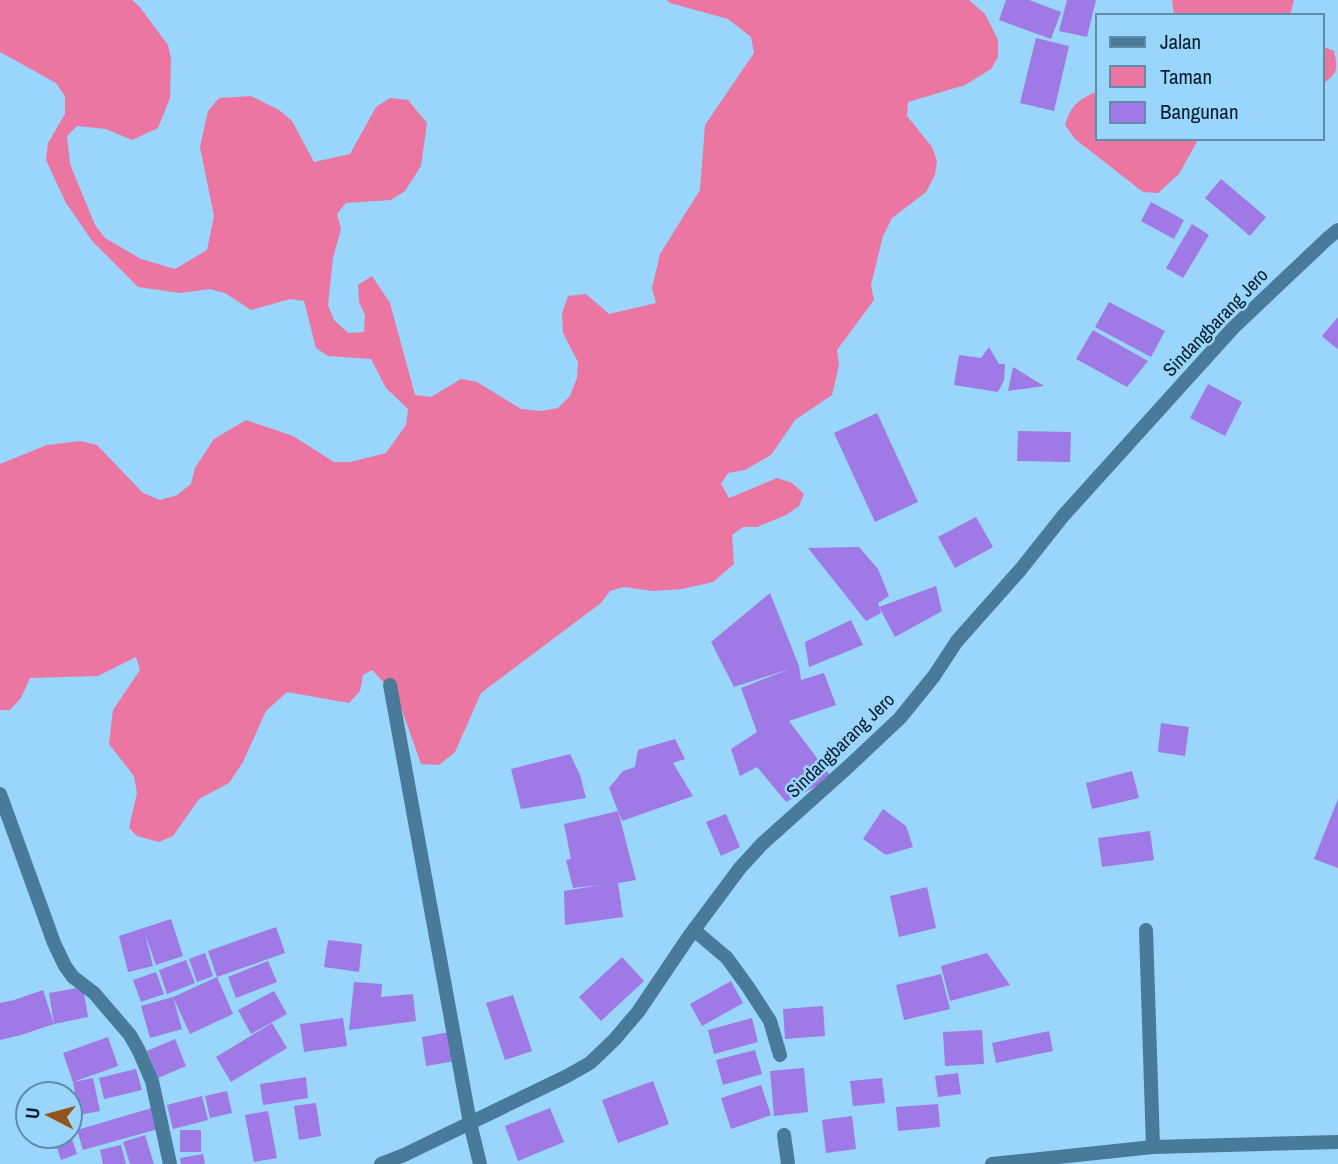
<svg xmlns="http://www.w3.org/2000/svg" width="1338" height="1164" font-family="'Archivo Narrow',sans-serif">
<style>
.green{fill:#eb76a2}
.building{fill:#9f79e5}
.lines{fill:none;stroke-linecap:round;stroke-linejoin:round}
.minor{stroke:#4a7a99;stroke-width:14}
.tertiary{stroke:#4a7a99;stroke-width:14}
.labels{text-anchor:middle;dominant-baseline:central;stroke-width:5;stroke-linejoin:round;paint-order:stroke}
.street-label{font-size:19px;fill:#071f2d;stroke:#9ad5fb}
</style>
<rect width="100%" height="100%" fill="#9ad5fb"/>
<g class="green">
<polygon points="0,0 132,0 139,6 168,45 171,59 170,98 158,128 132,140 106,129 77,126 67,136 70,164 95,225 105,238 141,259 175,269 207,250 214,216 200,147 208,111 219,98 251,96 279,110 292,121 314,162 350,154 376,107 390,98 408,100 427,123 421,166 405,191 391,200 346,203 337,214 341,229 333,258 328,305 334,320 348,333 364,332 365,315 359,302 358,285 372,276 390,303 415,395 431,397 461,379 477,382 521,409 541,411 558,408 570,396 577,378 578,362 563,333 562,313 568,296 586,294 609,314 656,303 652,288 660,254 700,190 705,125 754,53 751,37 728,19 670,3 667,0 969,0 985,14 998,40 998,57 991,69 965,85 908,102 907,116 932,147 937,161 935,175 926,192 892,218 883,236 871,285 874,300 837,350 839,365 832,395 795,420 771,455 745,470 728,473 721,484 729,498 777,478 792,483 804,494 799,506 786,515 757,527 743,527 732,535 734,564 713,582 682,589 653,591 624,587 610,591 601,603 481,693 455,752 439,765 421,764 397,696 372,670 363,675 360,691 349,703 287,692 266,711 243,762 229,783 199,799 173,836 159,842 137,836 129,828 137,793 134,776 109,744 113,710 140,670 136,657 98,676 30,678 21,698 10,710 0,710 0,464 47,445 81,441 97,445 143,493 160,500 177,495 191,484 195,468 214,439 246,420 293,436 334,462 350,462 386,453 406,425 408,409 386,388 371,359 328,356 316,348 304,301 290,299 251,310 225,293 210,289 180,293 138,287 93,242 66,203 46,160 48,143 65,114 65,96 56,83 0,52"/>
<polygon points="1172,0 1294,0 1290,16 1174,16"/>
<path d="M1322,46L1334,51C1338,68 1338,74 1322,84Z"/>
<path d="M1098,91V138H1199L1179,174L1158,193L1143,192L1075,139L1065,125C1071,105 1079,99 1098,91Z"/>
</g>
<g class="building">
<polygon points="1006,0 1029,0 1061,12 1051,39 999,20"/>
<polygon points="1067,0 1096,0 1087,37 1059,31"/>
<polygon points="1036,38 1069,46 1054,111 1020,103"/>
<polygon points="1221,179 1266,217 1250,236 1205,198"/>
<polygon points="1151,202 1184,220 1174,239 1141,221"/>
<polygon points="1192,224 1209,235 1183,278 1166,268"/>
<polygon points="1109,302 1165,331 1151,357 1095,327"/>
<polygon points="1338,317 1338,347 1337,349 1322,336"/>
<polygon points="1093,330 1148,361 1127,387 1076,359"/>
<polygon points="989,347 999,364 1005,364 1004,380 998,392 954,385 959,355 981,358"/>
<polygon points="1013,367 1044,386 1008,391"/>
<polygon points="1208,384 1242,402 1225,436 1190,418"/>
<polygon points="877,413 918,502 875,522 834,433"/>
<polygon points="1018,431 1071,432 1070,462 1017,461"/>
<polygon points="976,517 993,547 955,568 938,537"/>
<polygon points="859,547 878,569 889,596 878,603 881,613 866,621 808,548"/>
<polygon points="936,586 942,611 895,637 879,607"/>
<polygon points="770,593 799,666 801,680 824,673 836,705 789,721 832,778 786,802 757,767 740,776 731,749 757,732 741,688 790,669 734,687 711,642"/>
<polygon points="851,620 863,645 809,667 805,642"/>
<polygon points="1161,723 1189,727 1185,756 1158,752"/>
<polygon points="675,739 685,759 673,763 693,796 622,821 609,788 623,771 635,767 638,750"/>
<polygon points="570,754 580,775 586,798 521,809 511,769"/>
<polygon points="1132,771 1139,798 1092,809 1086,783"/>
<polygon points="1338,799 1338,868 1314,859"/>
<polygon points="883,809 906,826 913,847 886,855 863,839"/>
<polygon points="618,811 636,880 618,883 623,917 565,925 564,891 601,885 573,888 566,860 571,859 564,824"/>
<polygon points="726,814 740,847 721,856 706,822"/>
<polygon points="1150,831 1154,860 1102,867 1098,838"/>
<polygon points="927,887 936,928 899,937 890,896"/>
<polygon points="171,919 183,956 156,965 145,934 153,966 128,972 119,936"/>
<polygon points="276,927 285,953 217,977 208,951"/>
<polygon points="328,940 362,944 359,972 324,967"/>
<polygon points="205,953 213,976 197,982 189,959"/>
<polygon points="987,953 1010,985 950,1001 941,966"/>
<polygon points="622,957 644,981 601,1021 579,997"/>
<polygon points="186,960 195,983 167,994 159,970"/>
<polygon points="268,961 277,982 236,998 228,977"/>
<polygon points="156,972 164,994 141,1002 133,980"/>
<polygon points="941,974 950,1009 904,1020 896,985"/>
<polygon points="217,977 233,1014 190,1034 173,997"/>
<polygon points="731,981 743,1003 702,1026 690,1004"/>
<polygon points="354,982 382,984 381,997 413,994 416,1021 349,1030"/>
<polygon points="83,987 88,1017 54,1024 21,1035 0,1040 0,1003 14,1000 43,990 54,1024 49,993"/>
<polygon points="274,991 287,1014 251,1034 238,1010"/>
<polygon points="513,995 532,1051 505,1060 486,1003"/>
<polygon points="173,997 182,1029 150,1038 141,1006"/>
<polygon points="823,1006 825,1036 785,1039 783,1009"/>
<polygon points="343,1018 347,1046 304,1052 300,1024"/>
<polygon points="752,1018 758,1042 714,1054 708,1030"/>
<polygon points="272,1023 287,1048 231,1082 216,1057"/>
<polygon points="982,1030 984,1064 945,1066 943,1032"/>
<polygon points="1049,1031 1053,1051 996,1063 992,1043"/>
<polygon points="450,1032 455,1061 426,1066 422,1037"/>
<polygon points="108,1037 118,1066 73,1082 93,1078 100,1111 79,1115 73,1082 63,1053"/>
<polygon points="175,1039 186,1066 158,1078 147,1051"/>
<polygon points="755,1050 762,1074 723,1085 716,1060"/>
<polygon points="804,1068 808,1112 774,1116 770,1071"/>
<polygon points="136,1069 142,1090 104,1099 99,1078"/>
<polygon points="958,1073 961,1094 938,1097 935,1076"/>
<polygon points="306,1077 308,1098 263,1105 260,1084"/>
<polygon points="882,1078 885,1103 853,1106 850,1081"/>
<polygon points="653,1081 669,1124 618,1143 602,1100"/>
<polygon points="761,1085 771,1115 731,1129 721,1098"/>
<polygon points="66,1087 67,1094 47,1094 46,1092"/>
<polygon points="227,1091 232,1113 210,1118 205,1096"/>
<polygon points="202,1096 208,1120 173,1129 167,1105"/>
<polygon points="316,1103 321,1136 299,1140 294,1106"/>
<polygon points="938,1104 940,1127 898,1131 896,1107"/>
<polygon points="152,1108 158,1129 83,1150 77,1130"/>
<polygon points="550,1108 564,1142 518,1161 505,1126"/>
<polygon points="268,1111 277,1158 254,1162 245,1115"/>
<polygon points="852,1116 856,1149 826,1153 822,1120"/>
<rect x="180" y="1130" width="21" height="22"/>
<polygon points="145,1135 154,1164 130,1164 123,1142"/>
<polygon points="53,1136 71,1136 77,1154 61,1160"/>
<polygon points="121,1145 126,1164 103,1164 100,1150"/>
<polygon points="203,1154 205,1164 181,1164 180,1158"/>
</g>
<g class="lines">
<g class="minor">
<polyline points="390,685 470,1123 480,1164"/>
<polyline points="0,794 54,943 65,966 73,977 94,993 130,1035 139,1051 152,1081 170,1164"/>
<polyline points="694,930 727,958 748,987 770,1021 780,1055"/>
<polyline points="1146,930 1153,1147"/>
<polyline points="784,1135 788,1164"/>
<polyline points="992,1164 1153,1147 1338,1142"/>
</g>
<polyline class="tertiary" points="381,1164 404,1155 567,1076 590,1063 615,1039 638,1012 690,935 740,868 762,844 849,766 900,718 934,676 957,641 1021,569 1063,516 1233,328 1327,239 1338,230"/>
</g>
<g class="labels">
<g class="street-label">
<text transform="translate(1215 322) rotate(-46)">Sindangbarang Jero</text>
<text transform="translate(840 745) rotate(-44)">Sindangbarang Jero</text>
</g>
</g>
<rect x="1096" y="14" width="228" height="126" fill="#9ad5fb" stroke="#5f8ca9" stroke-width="2"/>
<rect x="1110" y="37" width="35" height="10" fill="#4a7a99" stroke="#5f8ca9" stroke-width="2"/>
<text x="1160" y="49" font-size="21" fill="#071f2d">Jalan</text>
<rect x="1110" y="66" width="35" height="21" fill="#eb76a2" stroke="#5f8ca9" stroke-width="2"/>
<text x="1160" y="84" font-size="21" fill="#071f2d">Taman</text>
<rect x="1110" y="102" width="35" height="21" fill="#9f79e5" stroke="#5f8ca9" stroke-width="2"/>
<text x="1160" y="119" font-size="21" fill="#071f2d">Bangunan</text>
<g transform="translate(49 1115) rotate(276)"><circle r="33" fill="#9ad5fb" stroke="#5f8ca9" stroke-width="2"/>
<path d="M0-5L12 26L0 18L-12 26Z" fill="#92541a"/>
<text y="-10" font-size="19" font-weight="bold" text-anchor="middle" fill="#071f2d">U</text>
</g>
</svg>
